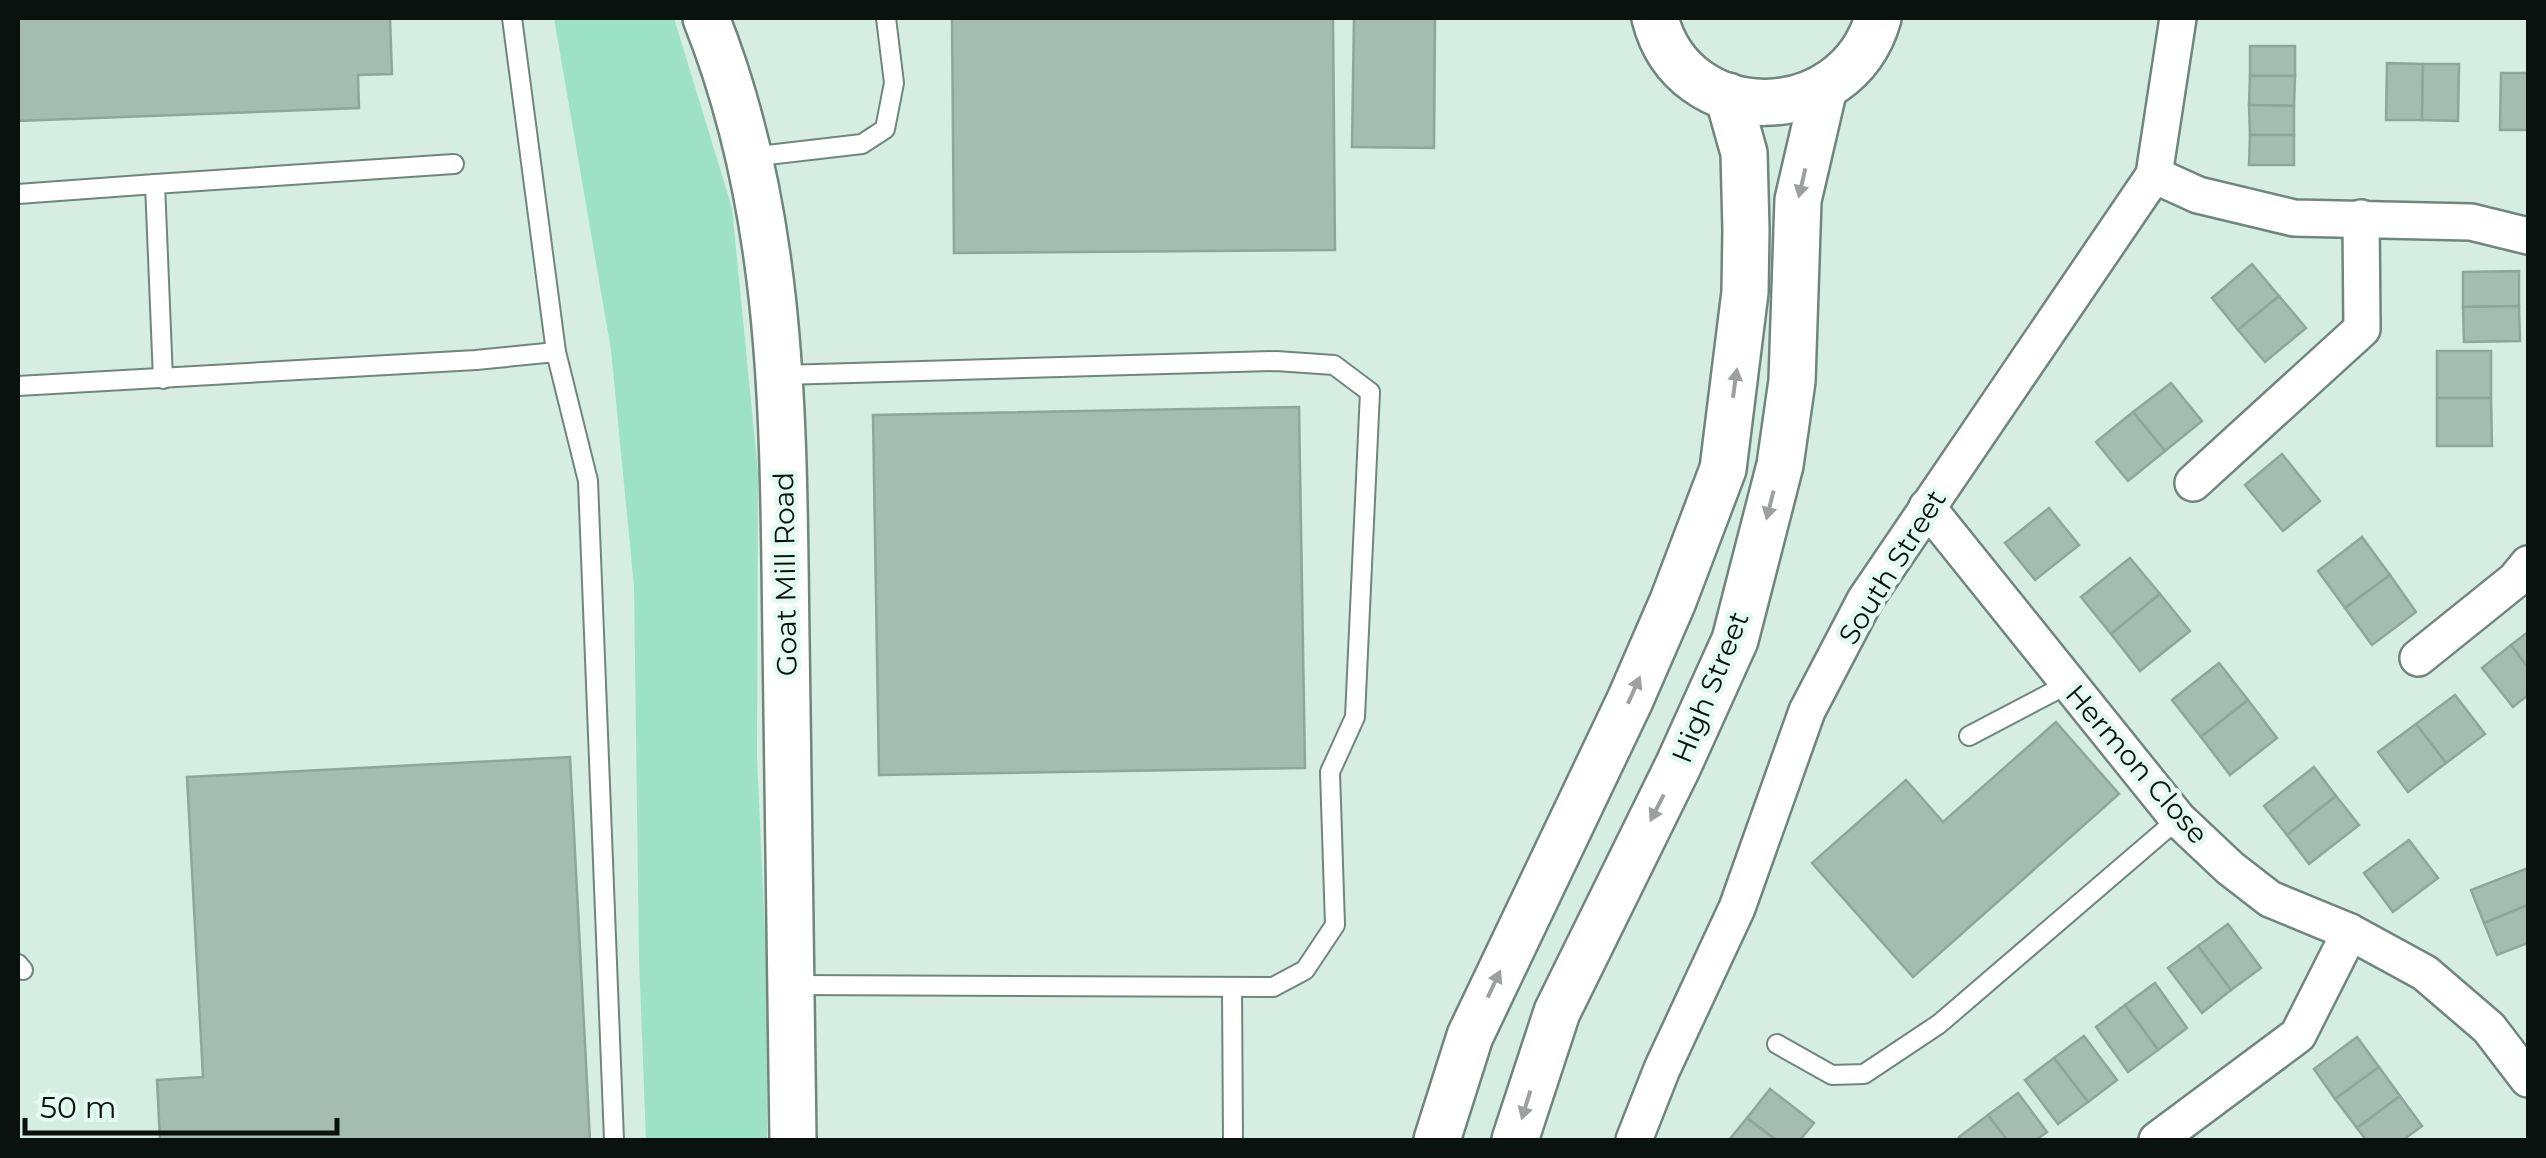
<svg xmlns="http://www.w3.org/2000/svg" width="2546" height="1158" font-family="Montserrat,sans-serif">
<style>
.green{fill:#9ee1c9}
.building{fill:#a5bcb3;stroke:#8fa69d;stroke-width:2.5}
.lines{fill:none;stroke-linecap:round;stroke-linejoin:round}
.service-casing{stroke:#70867d;stroke-width:22}
.minor-casing{stroke:#70867d;stroke-width:40}
.tertiary-casing{stroke:#70867d;stroke-width:50}
.service{stroke:#fff;stroke-width:18}
.minor{stroke:#fff;stroke-width:35}
.tertiary{stroke:#fff;stroke-width:45}
.oneway{fill:#9da09f}
.labels{text-anchor:middle;dominant-baseline:central;stroke-width:9;stroke-linejoin:round;paint-order:stroke}
.street-label{font-size:28px;fill:#0a120f;stroke:#e2faf0}
</style>
<rect width="100%" height="100%" fill="#d5ede3"/>
<polygon class="green" points="554,18 674,18 732,208 758,472 757,757 767,977 767,1140 646,1140 639,958 634,586 611,350"/>
<g class="building">
<polygon points="18,18 390,18 392,74 358,75 359,108 18,121"/>
<polygon points="952,18 1333,18 1335,250 954,253"/>
<polygon points="1354,18 1435,18 1434,148 1352,147"/>
<rect x="2250" y="46" width="45" height="30"/>
<polygon points="2387,63 2423,64 2422,120 2386,120"/>
<polygon points="2423,64 2459,64 2458,121 2422,120"/>
<polygon points="2501,73 2528,73 2528,130 2500,130"/>
<polygon points="2250,76 2295,76 2294,106 2249,105"/>
<polygon points="2249,105 2294,106 2294,135 2250,135"/>
<polygon points="2250,135 2294,135 2294,165 2249,165"/>
<polygon points="2252,264 2279,296 2238,330 2212,298"/>
<polygon points="2519,271 2519,306 2463,307 2463,272"/>
<polygon points="2279,296 2306,328 2265,362 2238,330"/>
<polygon points="2519,306 2520,341 2464,342 2463,307"/>
<rect x="2437" y="351" width="54" height="47"/>
<polygon points="2171,383 2202,421 2165,451 2133,412"/>
<polygon points="2437,398 2491,398 2492,446 2437,446"/>
<polygon points="1299,407 1305,768 879,775 873,415"/>
<polygon points="2133,412 2165,451 2128,481 2096,442"/>
<polygon points="2282,454 2320,501 2283,531 2245,485"/>
<polygon points="2049,508 2079,545 2035,580 2005,543"/>
<polygon points="2362,537 2390,575 2345,608 2318,571"/>
<polygon points="2130,558 2160,594 2111,634 2081,597"/>
<polygon points="2390,575 2416,612 2372,645 2345,608"/>
<polygon points="2160,594 2190,631 2140,671 2111,634"/>
<polygon points="2528,632 2528,668 2511,645"/>
<polygon points="2511,645 2528,668 2528,695 2513,707 2482,668"/>
<polygon points="2219,663 2248,700 2201,737 2172,700"/>
<polygon points="2455,695 2485,734 2446,763 2416,724"/>
<polygon points="2248,700 2277,738 2230,775 2201,737"/>
<polygon points="2056,722 2119,794 1913,977 1812,863 1906,780 1943,822"/>
<polygon points="2416,724 2446,763 2408,792 2378,752"/>
<polygon points="570,757 590,1140 160,1140 157,1080 203,1077 187,777"/>
<polygon points="2314,767 2336,796 2287,835 2264,806"/>
<polygon points="2336,796 2359,825 2309,864 2287,835"/>
<polygon points="2409,840 2438,878 2393,912 2364,873"/>
<polygon points="2528,868 2528,905 2484,923 2471,890"/>
<polygon points="2528,905 2528,943 2497,955 2484,923"/>
<polygon points="2228,924 2261,968 2231,990 2198,946"/>
<polygon points="2198,946 2231,990 2202,1013 2168,968"/>
<polygon points="2155,983 2187,1028 2158,1050 2125,1005"/>
<polygon points="2125,1005 2158,1050 2128,1072 2096,1027"/>
<polygon points="2084,1036 2117,1080 2088,1102 2054,1058"/>
<polygon points="2357,1037 2379,1067 2335,1099 2314,1069"/>
<polygon points="2054,1058 2088,1102 2058,1124 2025,1080"/>
<polygon points="2379,1067 2400,1096 2357,1128 2335,1099"/>
<polygon points="1770,1089 1814,1123 1800,1140 1776,1140 1747,1118"/>
<polygon points="2018,1093 2047,1132 2036,1140 2007,1140 1988,1115"/>
<polygon points="2400,1096 2422,1126 2403,1140 2366,1140 2357,1128"/>
<polygon points="1988,1115 2007,1140 1961,1140 1959,1137"/>
<polygon points="1747,1118 1776,1140 1729,1140"/>
</g>
<g class="lines">
<defs>
<g id="service">
<polyline points="512,18 556,352"/>
<polyline points="750,157 862,144 885,129 894,83 886,18"/>
<polyline points="18,194 155,184"/>
<polyline points="782,375 1276,361 1334,365 1370,392 1355,717 1330,772 1335,925 1305,970 1273,987 792,985"/>
<polyline points="163,379 155,184 454,164"/>
<polyline points="18,386 476,360 556,352 588,481 614,1140"/>
<polyline points="1969,736 2068,684"/>
<polyline points="18,964 23,970"/>
<polyline points="1232,987 1233,1140"/>
<polyline points="1777,1044 1832,1075 1864,1074 1939,1024 2178,819"/>
</g>
<g id="minor">
<polyline points="2154,175 2198,195 2294,218 2471,222 2528,236"/>
<polyline points="2193,483 2362,329 2361,218"/>
<polyline points="1927,507 2178,819 2230,868 2270,899 2350,932 2425,973 2489,1028 2528,1079"/>
<polyline points="2418,658 2515,580 2528,564"/>
<polyline points="1634,1140 1662,1069 1737,908 1807,711 1865,600 2154,175 2178,18"/>
<polyline points="2157,1140 2298,1035 2350,932"/>
</g>
<g id="tertiary">
<path d="M706,18C786,218 783,427 786,639C789,806 791,973 793,1140"/>
<path d="M1655,18C1684,132 1846,129 1878,18"/>
<polyline points="1437,1140 1470,1036 1630,700 1673,601 1723,469 1745,292 1746,230 1744,153 1728,96"/>
<polyline points="1515,1140 1557,1012 1678,766 1735,640 1780,465 1792,381 1798,200 1824,88"/>
</g>
</defs>
<use href="#service" class="service-casing"/>
<use href="#minor" class="minor-casing"/>
<use href="#tertiary" class="tertiary-casing"/>
<use href="#service" class="service"/>
<use href="#minor" class="minor"/>
<use href="#tertiary" class="tertiary"/>
</g>
<defs><path id="oneway-solid" d="M-6-.8H1V-3.2L6.5 0L1 3.2V.8H-6Z" transform="scale(2.5)"/></defs>
<g class="oneway">
<use href="#oneway-solid" transform="translate(1802 183) rotate(103)"/>
<use href="#oneway-solid" transform="translate(1735 383) rotate(-82)"/>
<use href="#oneway-solid" transform="translate(1770 505) rotate(104)"/>
<use href="#oneway-solid" transform="translate(1634 690) rotate(-66)"/>
<use href="#oneway-solid" transform="translate(1657 808) rotate(117)"/>
<use href="#oneway-solid" transform="translate(1494 984) rotate(-65)"/>
<use href="#oneway-solid" transform="translate(1526 1105) rotate(107)"/>
</g>
<g class="labels">
<g class="street-label">
<text transform="translate(1892 567) rotate(-58)">South Street</text>
<text transform="translate(785 574) rotate(-91)">Goat Mill Road</text>
<text transform="translate(1710 687) rotate(-68)">High Street</text>
<text transform="translate(2137 764) rotate(49)">Hermon Close</text>
</g>
</g>
<rect width="2546" height="1158" fill="none" stroke="#0a120f" stroke-width="40"/>
<path d="M25 1118v15h312v-15" fill="none" stroke="#0a120f" stroke-width="5"/>
<text x="40" y="1118" font-size="30" fill="#0a120f" stroke="#e2faf0" stroke-width="8" paint-order="stroke">50 m</text>
</svg>
